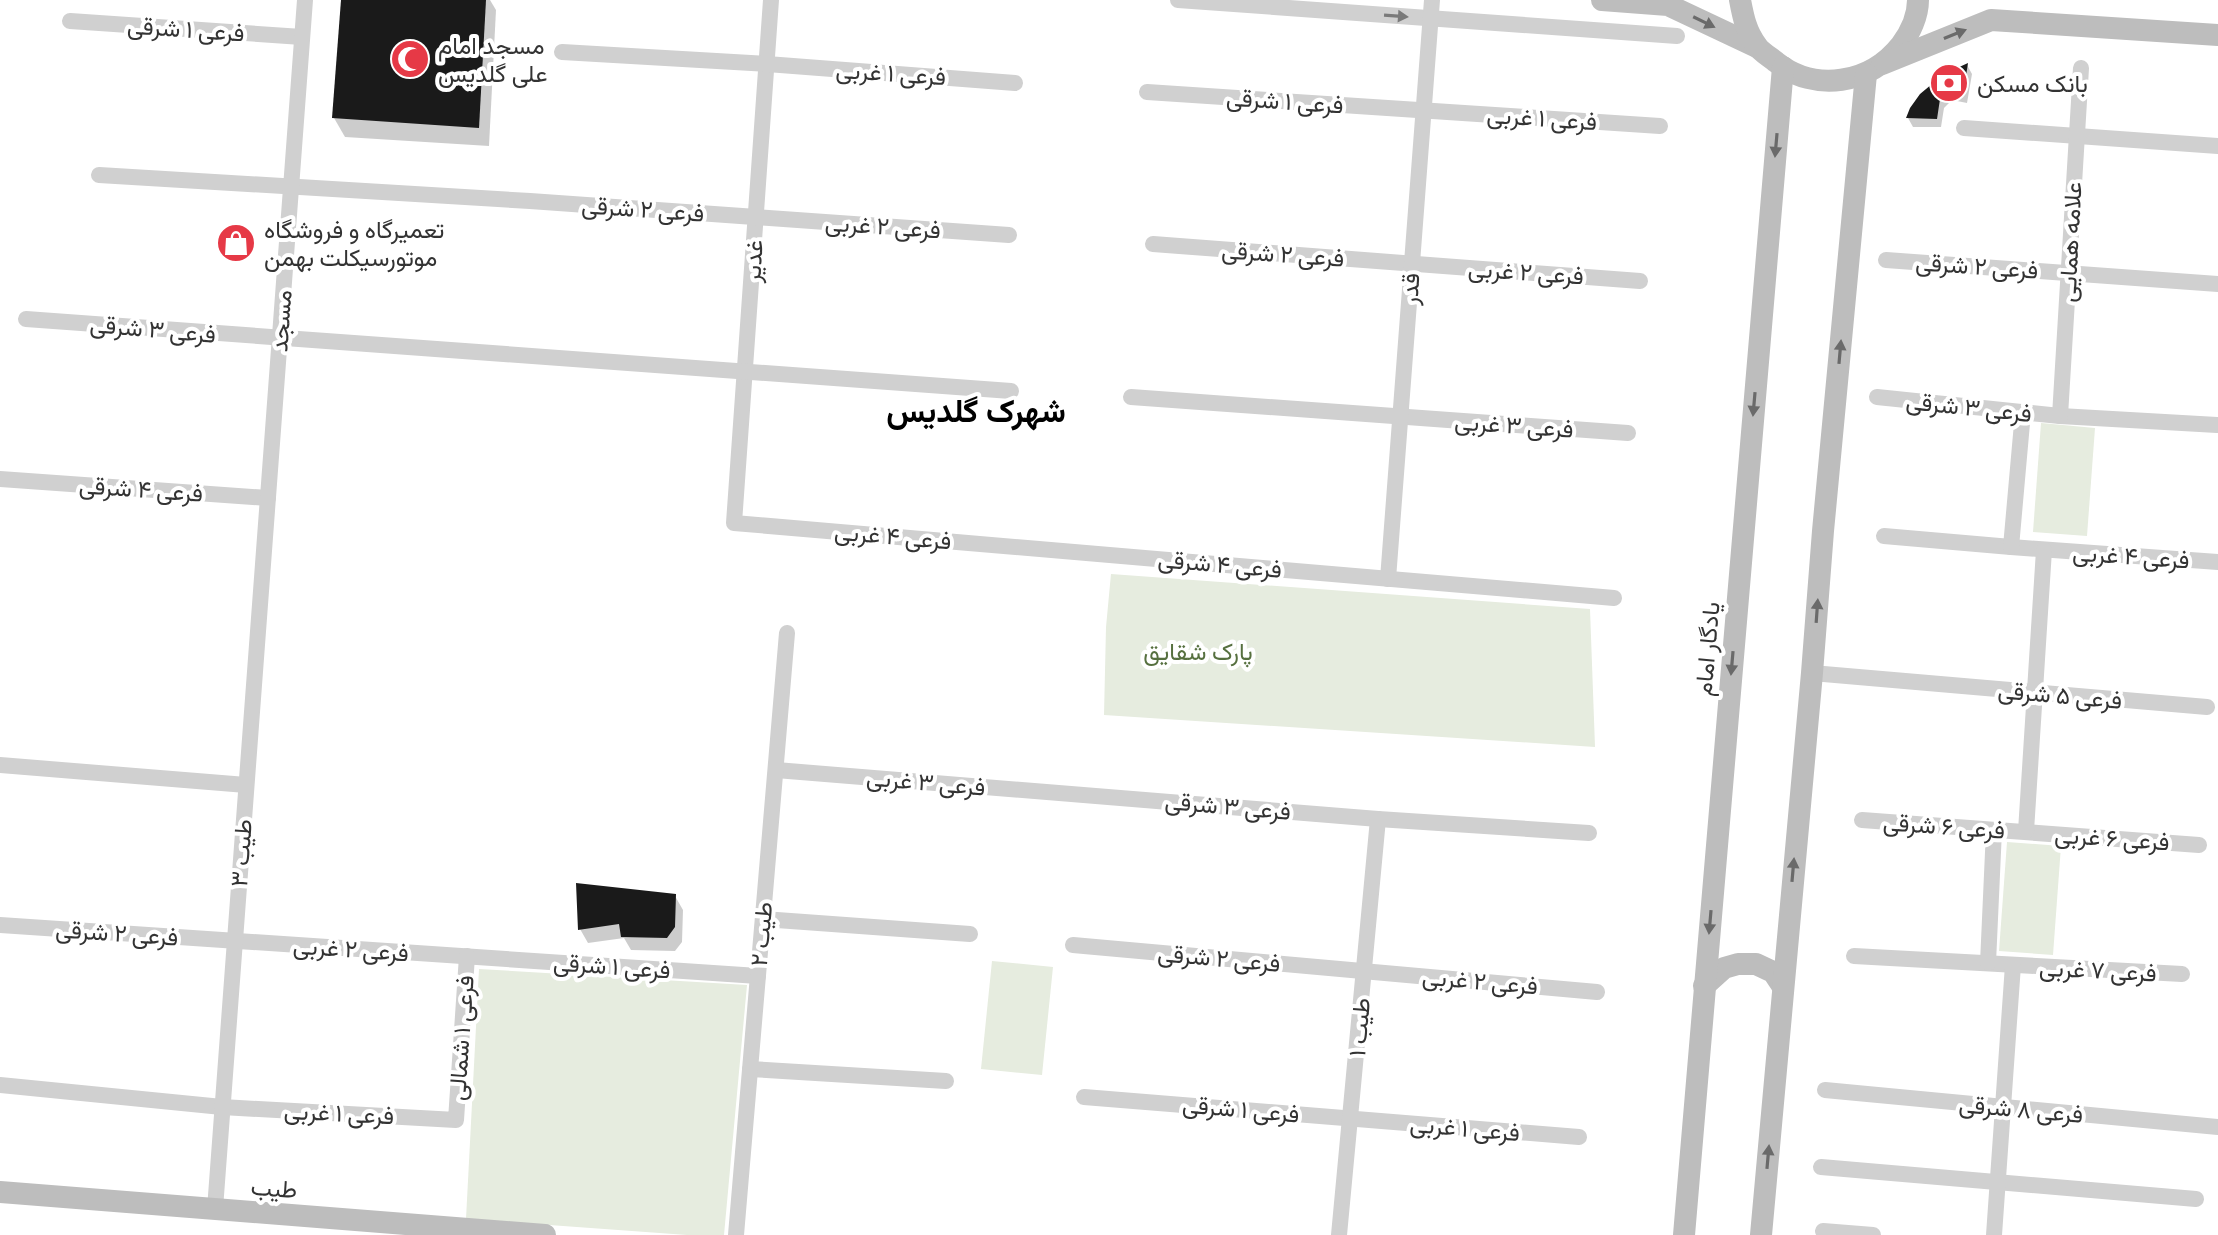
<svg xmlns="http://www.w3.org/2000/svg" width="2218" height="1235" font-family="Ubuntu,Vazirmatn,sans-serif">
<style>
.green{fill:#e6ecdf}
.shadow{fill:#0003}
.building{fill:#1a1a1a}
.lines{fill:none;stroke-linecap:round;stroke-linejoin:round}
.street{stroke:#d0d0d0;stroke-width:16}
.secondary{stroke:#bdbdbd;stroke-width:22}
.oneway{fill:#7a7a7a}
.oneway2{fill:#6a6a6a}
.labels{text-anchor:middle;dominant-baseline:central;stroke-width:8;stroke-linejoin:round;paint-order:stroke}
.street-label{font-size:24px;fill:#333;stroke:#fff}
.poi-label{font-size:24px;fill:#333;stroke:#fff;text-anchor:start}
.park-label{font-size:24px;fill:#56703f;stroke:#fff}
.district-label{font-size:32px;font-weight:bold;fill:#000;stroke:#fff}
</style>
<rect width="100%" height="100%" fill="#fff"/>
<g class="green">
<polygon points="2041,423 2095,428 2087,536 2033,532"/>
<polygon points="1111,574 1590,609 1595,747 1104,715 1106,627"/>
<polygon points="2007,842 2061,846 2053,955 1999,951"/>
<polygon points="992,961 1053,967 1042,1075 981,1069"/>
<polygon points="479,969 747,985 724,1235 687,1235 466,1219"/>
</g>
<g class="shadow">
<polygon points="343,0 490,0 496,10 489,146 345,137 334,118"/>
<polygon points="1967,65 1972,74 1967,103 1952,100 1944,108 1941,127 1913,127 1908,118 1912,109"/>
<polygon points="675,896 683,910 682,942 675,951 631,950 624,938 588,943 580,929"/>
</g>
<g class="building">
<polygon points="341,0 486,0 479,128 332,118"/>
<polygon points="1968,63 1963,95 1947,91 1940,99 1937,119 1906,118 1910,108 1920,94 1944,74"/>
<polygon points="576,883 676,894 675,927 667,938 621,937 619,924 578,930"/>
</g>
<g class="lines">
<g class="street">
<polyline points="771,0 734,523 1614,598"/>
<polyline points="1178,0 1677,36"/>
<polyline points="70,21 302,37"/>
<polyline points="562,52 767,64 1015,83"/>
<polyline points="1147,92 1660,126"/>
<polyline points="1964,128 2218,146"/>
<polyline points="99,175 530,201 1009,235"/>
<polyline points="1153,244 1640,281"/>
<polyline points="1886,260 2218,284"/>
<polyline points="26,319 1011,391"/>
<polyline points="1131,397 1628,433"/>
<polyline points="1877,397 2060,416 2217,425"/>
<polyline points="2060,416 2081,68"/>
<polyline points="0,479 268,498"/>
<polyline points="1884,536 2011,547 2218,562"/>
<polyline points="2011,547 2023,412"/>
<polyline points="1388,579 1432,0"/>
<polyline points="1812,673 2207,707"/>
<polyline points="0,765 246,785"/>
<polyline points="776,770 1378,819 1589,833"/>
<polyline points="1862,820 2199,845"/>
<polyline points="2026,831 2044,550"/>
<polyline points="763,919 970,934"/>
<polyline points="0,925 758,976"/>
<polyline points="1073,945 1597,992"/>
<polyline points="1854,956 2182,974"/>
<polyline points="1988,963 1994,830"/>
<polyline points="750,1069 946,1081"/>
<polyline points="0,1085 222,1107 456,1120 467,956"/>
<polyline points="1825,1090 2218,1127"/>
<polyline points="1084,1097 1579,1137"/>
<polyline points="1821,1167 2196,1199"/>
<polyline points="215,1209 305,0"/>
<polyline points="1823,1231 1873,1235"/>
<polyline points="736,1235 787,633"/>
<polyline points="1339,1235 1378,819"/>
<polyline points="1994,1235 2013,965"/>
</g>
<g class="secondary">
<polyline points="1602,0 1668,5 1757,47"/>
<path d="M1740,0C1743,16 1746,32 1757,46C1761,52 1770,57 1776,62C1815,93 1870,84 1901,45C1910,33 1918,16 1918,0"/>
<polyline points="1882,64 1991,20 2218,35"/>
<polyline points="1704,986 1724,968 1738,964 1756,964 1773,972 1783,987"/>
<polyline points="0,1192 545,1235"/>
<polyline points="1684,1235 1783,67"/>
<polyline points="1761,1235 1812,673 1823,531 1866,74"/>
</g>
</g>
<defs><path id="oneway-solid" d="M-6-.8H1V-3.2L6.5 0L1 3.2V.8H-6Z" transform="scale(2)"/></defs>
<use class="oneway" href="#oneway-solid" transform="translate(1396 16) rotate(4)"/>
<g class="oneway2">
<use href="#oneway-solid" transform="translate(1704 22) rotate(26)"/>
<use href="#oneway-solid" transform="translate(1955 34) rotate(-22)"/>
<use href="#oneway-solid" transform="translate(1776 145) rotate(95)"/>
<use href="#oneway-solid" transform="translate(1840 352) rotate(-85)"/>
<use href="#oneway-solid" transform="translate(1754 404) rotate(95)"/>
<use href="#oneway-solid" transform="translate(1817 611) rotate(-86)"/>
<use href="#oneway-solid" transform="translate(1732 663) rotate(95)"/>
<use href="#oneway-solid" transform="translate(1793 870) rotate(-85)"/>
<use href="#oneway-solid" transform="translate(1710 922) rotate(95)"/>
<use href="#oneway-solid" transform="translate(1768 1157) rotate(-85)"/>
</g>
<defs>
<symbol id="mosque-disc" viewBox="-11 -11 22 22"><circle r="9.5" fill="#e63946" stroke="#fff"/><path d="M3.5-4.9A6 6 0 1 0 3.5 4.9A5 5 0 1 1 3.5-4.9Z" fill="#fff"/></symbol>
<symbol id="bank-disc" viewBox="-11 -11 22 22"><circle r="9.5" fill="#e63946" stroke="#fff"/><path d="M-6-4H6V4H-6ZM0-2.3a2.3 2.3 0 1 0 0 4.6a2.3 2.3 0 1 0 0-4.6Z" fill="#fff"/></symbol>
<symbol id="shop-disc" viewBox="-11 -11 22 22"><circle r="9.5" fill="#e63946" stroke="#fff"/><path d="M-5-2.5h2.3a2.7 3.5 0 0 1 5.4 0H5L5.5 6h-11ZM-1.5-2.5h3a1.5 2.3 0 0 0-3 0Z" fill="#fff"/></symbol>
</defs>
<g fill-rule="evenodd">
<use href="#mosque-disc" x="388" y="37" width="44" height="44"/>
<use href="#bank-disc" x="1927" y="61" width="44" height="44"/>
<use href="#shop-disc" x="214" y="221" width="44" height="44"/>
</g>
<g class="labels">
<g class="street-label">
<text transform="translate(186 29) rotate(4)">فرعی ۱ شرقی</text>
<text transform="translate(891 73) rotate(4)">فرعی ۱ غربی</text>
<text transform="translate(1285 101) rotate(4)">فرعی ۱ شرقی</text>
<text transform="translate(1542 118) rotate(4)">فرعی ۱ غربی</text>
<text transform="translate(643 209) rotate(4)">فرعی ۲ شرقی</text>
<text transform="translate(883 226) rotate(4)">فرعی ۲ غربی</text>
<text transform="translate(2070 242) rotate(-87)">علامه همایی</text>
<text transform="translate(1283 254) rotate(4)">فرعی ۲ شرقی</text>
<text transform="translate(753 261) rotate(-86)">غدیر</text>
<text transform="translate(1977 266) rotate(4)">فرعی ۲ شرقی</text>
<text transform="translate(1526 272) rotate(4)">فرعی ۲ غربی</text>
<text transform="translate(1410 289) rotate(-86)">قدر</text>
<text transform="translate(281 321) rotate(-86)">مسجد</text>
<text transform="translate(153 329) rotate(5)">فرعی ۳ شرقی</text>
<text transform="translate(1969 407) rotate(6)">فرعی ۳ شرقی</text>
<text transform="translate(1514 425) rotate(4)">فرعی ۳ غربی</text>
<text transform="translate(141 489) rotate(4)">فرعی ۴ شرقی</text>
<text transform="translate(893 536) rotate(5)">فرعی ۴ غربی</text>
<text transform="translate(2131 556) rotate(4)">فرعی ۴ غربی</text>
<text transform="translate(1220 564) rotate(5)">فرعی ۴ شرقی</text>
<text transform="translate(1707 649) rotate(-85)">یادگار امام</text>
<text transform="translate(2060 695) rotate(5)">فرعی ۵ شرقی</text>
<text transform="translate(926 782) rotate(5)">فرعی ۳ غربی</text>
<text transform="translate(1228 806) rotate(5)">فرعی ۳ شرقی</text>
<text transform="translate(1944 826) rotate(4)">فرعی ۶ شرقی</text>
<text transform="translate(2112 838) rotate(4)">فرعی ۶ غربی</text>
<text transform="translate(241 853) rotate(-86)">طیب ۳</text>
<text transform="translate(117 933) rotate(4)">فرعی ۲ شرقی</text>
<text transform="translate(761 934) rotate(-85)">طیب ۲</text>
<text transform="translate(351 949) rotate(4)">فرعی ۲ غربی</text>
<text transform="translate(1219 958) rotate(5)">فرعی ۲ شرقی</text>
<text transform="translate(612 966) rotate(4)">فرعی ۱ شرقی</text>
<text transform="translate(2098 970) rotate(3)">فرعی ۷ غربی</text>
<text transform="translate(1480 981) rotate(5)">فرعی ۲ غربی</text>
<text transform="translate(1359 1027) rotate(-85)">طیب ۱</text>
<text transform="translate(461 1038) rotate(-86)">فرعی ۱ شمالی</text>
<text transform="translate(1241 1109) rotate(5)">فرعی ۱ شرقی</text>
<text transform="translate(2021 1109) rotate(5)">فرعی ۸ شرقی</text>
<text transform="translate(339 1113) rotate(3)">فرعی ۱ غربی</text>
<text transform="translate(1465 1128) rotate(5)">فرعی ۱ غربی</text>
<text transform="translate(274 1188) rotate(4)">طیب</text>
</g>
<g class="poi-label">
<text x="438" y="45">مسجد امام<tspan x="438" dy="28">علی گلدیس</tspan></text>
<text x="1977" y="83">بانک مسکن</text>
<text x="264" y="229">تعمیرگاه و فروشگاه<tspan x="264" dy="28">موتورسیکلت بهمن</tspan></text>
</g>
<g class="park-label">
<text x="1198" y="651">پارک شقایق</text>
</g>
<g class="district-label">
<text x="976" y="410">شهرک گلدیس</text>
</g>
</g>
</svg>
